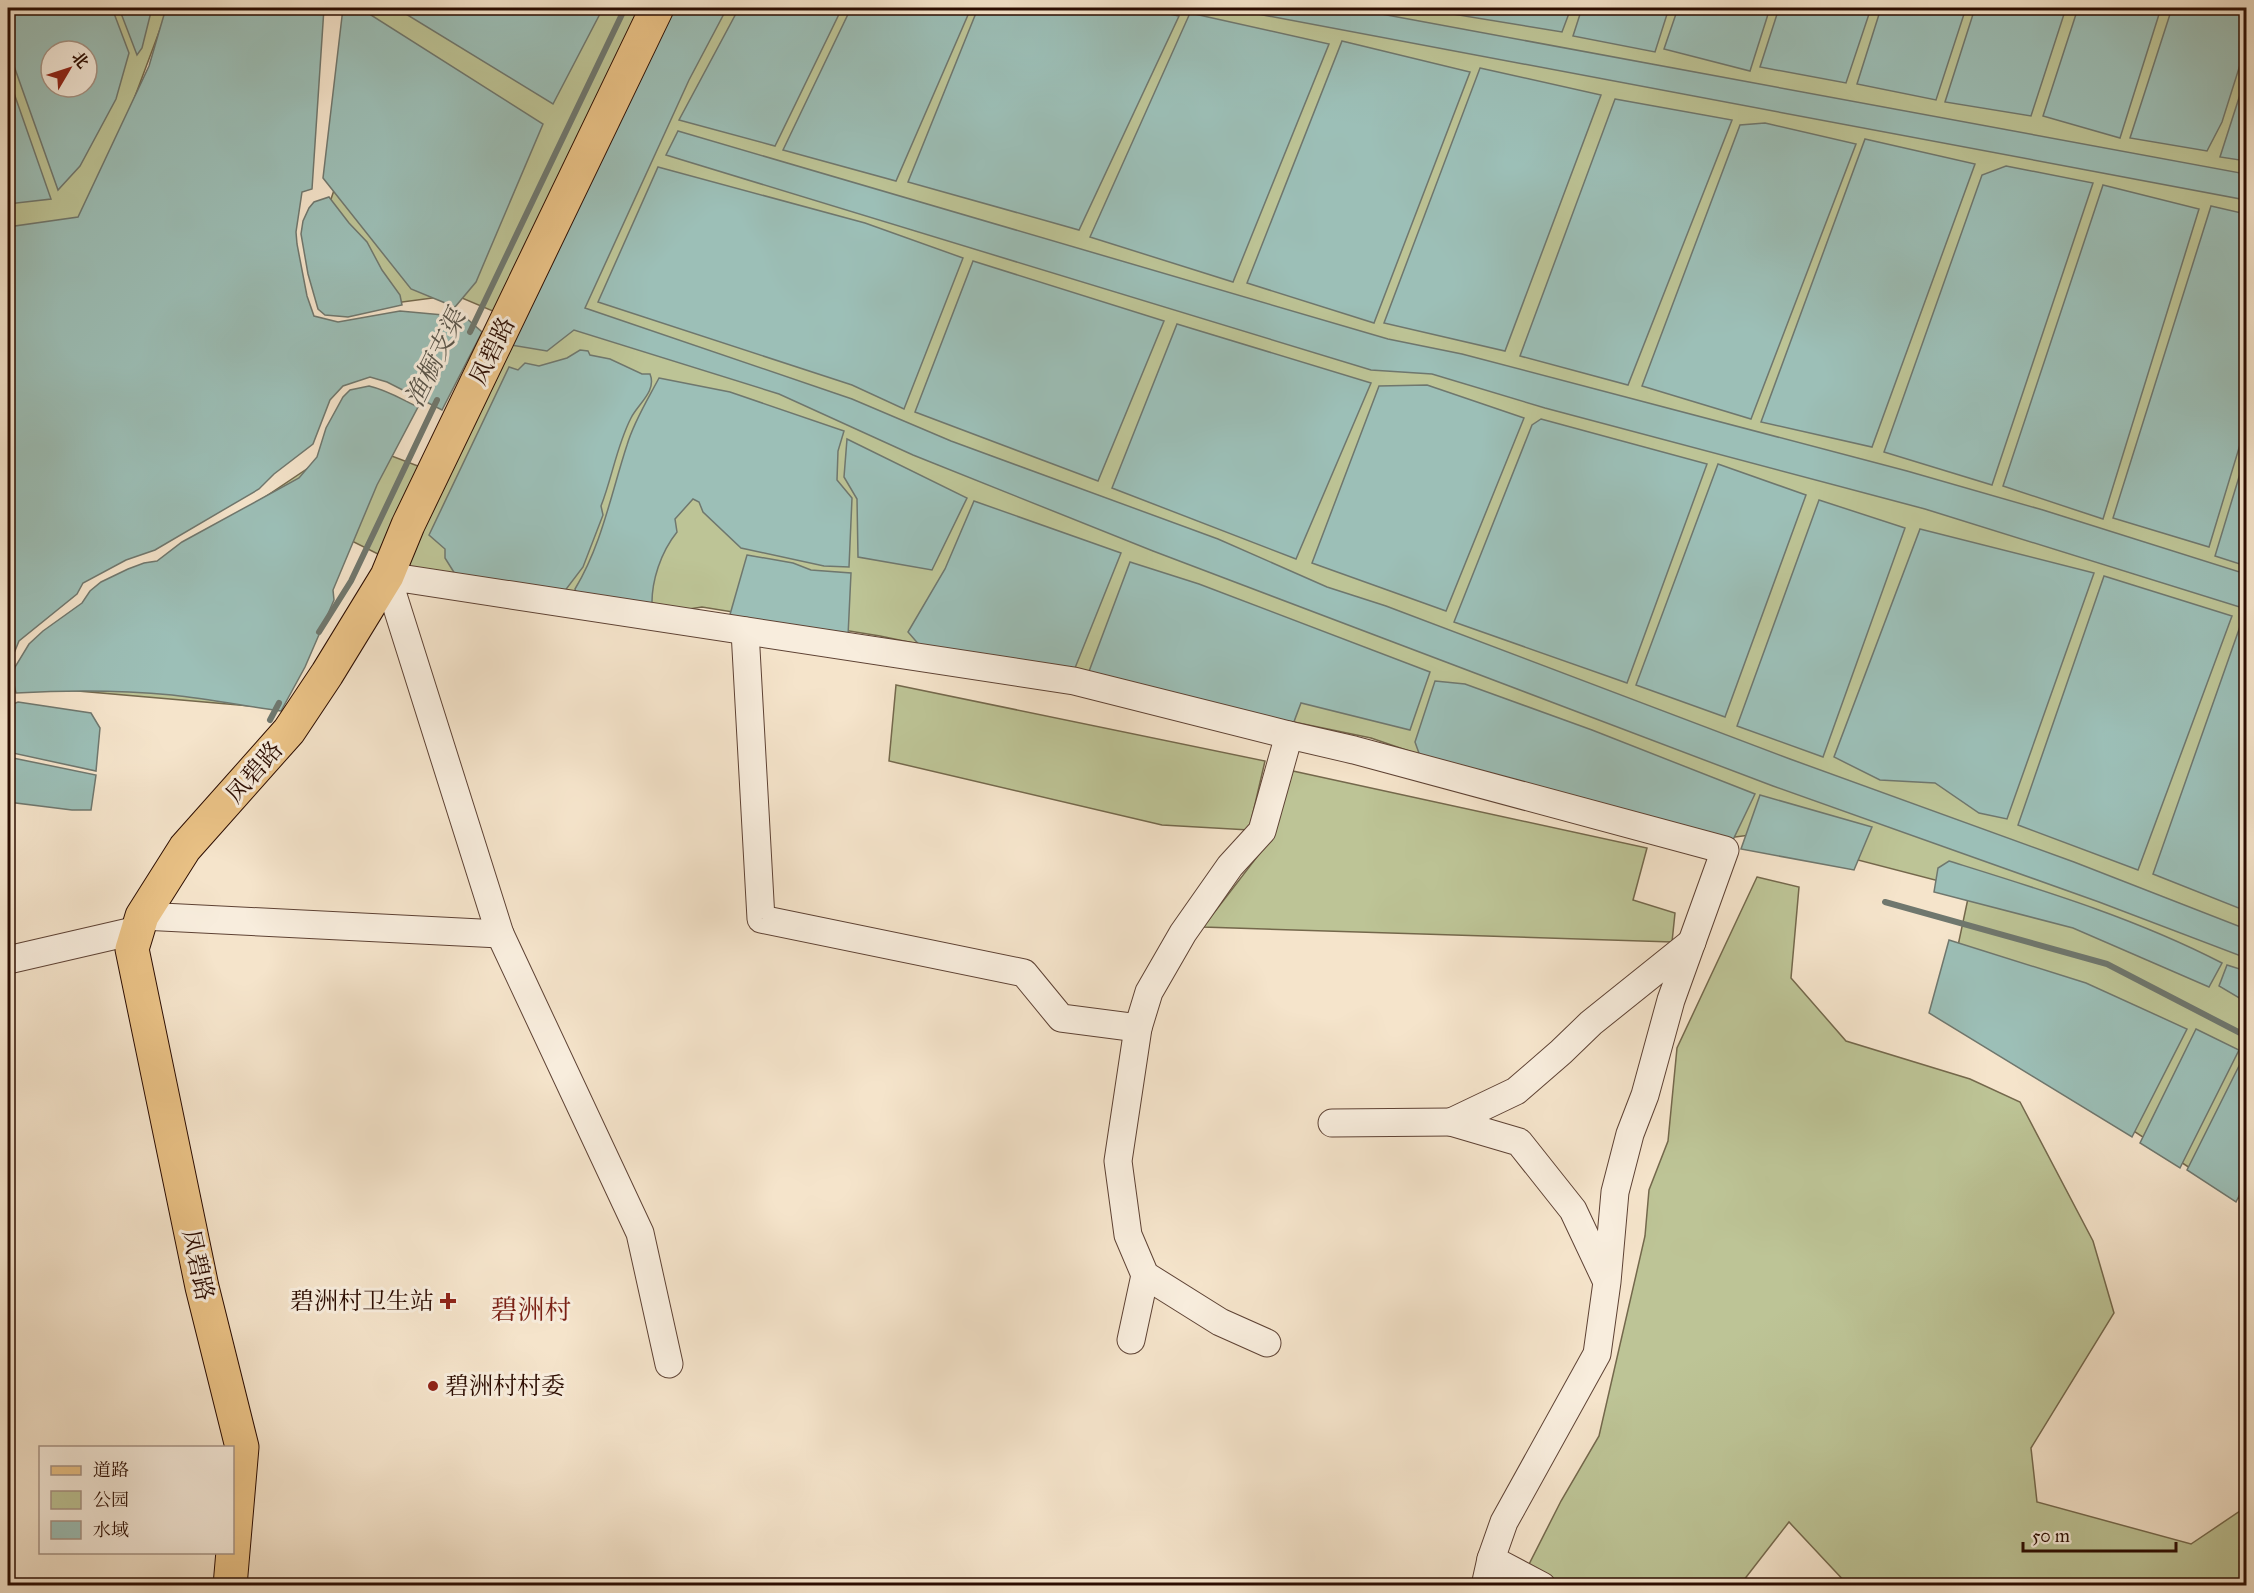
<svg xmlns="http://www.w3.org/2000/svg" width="2254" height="1593" font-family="'IM FELL Great Primer','Noto Serif SC',serif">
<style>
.green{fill:#bdc496;stroke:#74684c;stroke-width:1.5;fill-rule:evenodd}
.water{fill:#9cbfb7;stroke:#6f776e;stroke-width:1.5;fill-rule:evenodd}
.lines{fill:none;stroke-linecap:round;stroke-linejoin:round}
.stream{stroke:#6f776e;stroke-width:6}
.minor-casing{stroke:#5e4234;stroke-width:29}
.major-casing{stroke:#2b0c01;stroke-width:35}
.minor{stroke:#f8eddd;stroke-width:27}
.major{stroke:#eac286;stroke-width:33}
.poi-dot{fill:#8f2418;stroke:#f8eddd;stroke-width:2}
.labels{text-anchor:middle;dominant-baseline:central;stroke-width:6;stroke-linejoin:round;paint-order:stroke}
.street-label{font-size:24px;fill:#2b0c01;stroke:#f8eddd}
.poi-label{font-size:24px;fill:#2b0c01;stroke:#f8eddd;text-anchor:end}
.water-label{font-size:26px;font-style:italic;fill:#58544a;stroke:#f8eddd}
.quarter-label{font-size:27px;fill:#7a1f14;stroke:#f8eddd}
</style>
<rect width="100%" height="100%" fill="#f5e4cb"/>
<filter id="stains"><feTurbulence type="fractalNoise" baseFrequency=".00333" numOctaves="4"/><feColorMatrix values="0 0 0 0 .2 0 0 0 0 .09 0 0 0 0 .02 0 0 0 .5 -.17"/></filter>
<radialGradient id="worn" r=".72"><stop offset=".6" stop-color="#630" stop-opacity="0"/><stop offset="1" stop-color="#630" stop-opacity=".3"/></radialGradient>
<g class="green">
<path d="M8,8H168L50,324L8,400ZM51,51H87V87H51Z"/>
<polygon points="359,8 2246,8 2246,1200 2234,1197 1945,1007 1970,889 1758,834 1681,844 1371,738 880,636 702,607 618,620 408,569 352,541 272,708 44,688 55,638 350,440 444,476 514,320 455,295 342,310 316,243 346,155"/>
<polygon points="896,685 1265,761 1249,830 1162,825 889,761"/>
<polygon points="1293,771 1647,848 1633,900 1675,913 1672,942 1203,927 1267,844"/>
<polygon points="1757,877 1799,887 1791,978 1846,1041 1970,1079 2020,1102 2093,1241 2114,1313 2031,1448 2037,1502 2191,1544 2246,1507 2246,1585 1848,1585 1789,1522 1740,1585 1518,1586 1561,1501 1599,1436 1645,1236 1649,1190 1668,1141 1677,1048"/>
</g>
<g class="water">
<path d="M8,8H112L129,53L116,99L80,166L58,190L8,49ZM51,51H87V87H51Z"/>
<polygon points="119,8 152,8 142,48 137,55"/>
<polygon points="166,8 324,8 312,189 302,192 296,232 297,244 307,296 314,316 338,322 400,311 465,317 482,332 442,410 387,382 370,377 343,386 330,400 313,444 274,474 259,489 155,550 126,560 83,583 77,594 19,641 8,668 8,227 78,217 149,66"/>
<polygon points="343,8 360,8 543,124 476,282 455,307 411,289 323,178"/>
<polygon points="396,8 603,8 553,104"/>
<polygon points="668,8 727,8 689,80 585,308 852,399 951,441 1218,539 1327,587 1386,606 1790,759 2074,862 2246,929 2246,958 2099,902 1773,786 1153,551 913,455 779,394 574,330 547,351 505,344"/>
<polygon points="739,8 842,8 775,146 679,120"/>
<polygon points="851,8 971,8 896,181 783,150"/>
<polygon points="978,8 1141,8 1179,16 1079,230 908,182"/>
<polygon points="1226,8 1349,8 2246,174 2246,200"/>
<polygon points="1448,8 1571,8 1562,32 1446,13"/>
<polygon points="1582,8 1669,8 1655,52 1573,36"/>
<polygon points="1678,8 1770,8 1750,71 1664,49"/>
<polygon points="1779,8 1871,8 1846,83 1760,67"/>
<polygon points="1881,8 1966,8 1936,100 1857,84"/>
<polygon points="1975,8 2066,8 2031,116 1945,102"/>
<polygon points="2078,8 2161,8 2120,138 2043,116"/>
<polygon points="2172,8 2246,8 2246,46 2222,122 2207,151 2130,138"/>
<polygon points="1190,13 1329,44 1233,282 1090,237"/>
<polygon points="1342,41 1470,72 1374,323 1247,283"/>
<polygon points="1480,68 1601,95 1505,351 1384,323"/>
<polygon points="8,76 51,199 8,204"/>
<polygon points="2246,76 2246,161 2220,157"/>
<polygon points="1615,99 1732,120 1628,385 1520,356"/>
<polygon points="1765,123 1856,144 1751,419 1642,386 1740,125"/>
<polygon points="678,131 1388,339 1462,354 1907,471 2043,510 2246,574 2246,609 1925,509 1545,408 1432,374 1371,370 666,155"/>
<polygon points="1865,139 1975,164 1872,447 1761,422"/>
<polygon points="2006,166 2093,183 1992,485 1884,452 1982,175"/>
<polygon points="658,167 865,223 963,258 904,409 852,385 598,302"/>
<polygon points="2103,185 2199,209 2103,519 2003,486"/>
<polygon points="329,197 349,223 367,242 382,270 400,295 402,305 348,317 325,315 318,309 308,274 301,234 303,221 309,208 314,202"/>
<polygon points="2211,206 2246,214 2246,425 2209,547 2113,518"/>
<polygon points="973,261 1164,321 1098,481 915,412"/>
<polygon points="1177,324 1371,383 1296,559 1112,488"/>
<path d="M580,350L588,351L590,355L610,359L642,374H650C657,391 638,404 631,418C617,445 612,478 601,506L603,515L583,567L564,592L455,574L445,558V549L429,535L509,367L518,370L525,363L539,366L567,358Z"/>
<path d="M659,378L730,392L844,431L838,451L837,480L852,498L849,567L824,566L741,548L703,512L699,502L693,499L675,519L677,532C661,552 651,581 652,607L577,595L575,589C602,544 611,494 627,445C634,421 648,399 659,378Z"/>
<polygon points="1427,385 1524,418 1446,611 1312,563 1379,386"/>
<path d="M369,386C387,390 401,399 418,407L377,485L333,590L334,600L305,667L281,711C245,706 208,699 172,695C120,690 68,690 16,693L12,677L15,667L29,644L43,631L82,603L90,591L101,582L128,569L144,563L157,561L182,542L299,478L317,457L326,428L343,397L350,390Z"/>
<polygon points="1541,419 1707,464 1627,683 1454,622 1532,425"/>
<polygon points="847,439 967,498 932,570 858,557 857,499 844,477"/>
<polygon points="2246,454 2246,566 2215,556"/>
<polygon points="1718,464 1806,495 1725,717 1636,685"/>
<polygon points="1819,500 1905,528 1823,757 1737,726"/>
<polygon points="974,501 1121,553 1075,668 921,647 908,632 945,569"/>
<polygon points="1920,529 2094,573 2007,819 1979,813 1935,783 1880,780 1834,757"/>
<polygon points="747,555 793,563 811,570 851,573 848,636 729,618"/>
<polygon points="1130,562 1199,584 1430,672 1410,730 1301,703 1292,727 1088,674"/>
<polygon points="2104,576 2232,616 2138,870 2018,825"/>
<polygon points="2243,618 2246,619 2246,911 2153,874"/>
<polygon points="1435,681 1465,684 1592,730 1755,794 1731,844 1421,759 1415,742"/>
<polygon points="18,702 91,713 100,728 96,771 8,752 8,706"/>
<polygon points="8,757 96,775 91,810 72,810 8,802"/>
<polygon points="1760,795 1872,827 1854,870 1741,849"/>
<path d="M1949,861C2042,890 2135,918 2222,963L2209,987L2073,928L1934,892L1938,868Z"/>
<polygon points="1949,940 2086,983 2187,1029 2132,1137 1929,1013"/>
<polygon points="2227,965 2246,971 2246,1002 2219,986"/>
<polygon points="2196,1029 2239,1050 2180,1168 2140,1143"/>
<polygon points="2244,1056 2246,1057 2246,1182 2236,1202 2187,1170"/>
</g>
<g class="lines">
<g class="stream">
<polyline points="470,332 625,8"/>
<polyline points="319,632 351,581 437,400"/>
<polyline points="270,720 279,703"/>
<polyline points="1885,902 2107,964 2246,1036"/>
</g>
<defs>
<g id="minor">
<polyline points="745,631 761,919 1024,973 1061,1018 1138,1028 1149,992 1183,933 1230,866 1262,831 1289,735"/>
<polyline points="142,916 500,934"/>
<polyline points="8,960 138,930"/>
<polyline points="1138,1028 1118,1161 1128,1235 1145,1275 1220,1322 1267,1343"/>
<polyline points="1332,1123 1451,1122"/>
<polyline points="1606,1280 1573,1210 1519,1142 1451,1122 1516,1091 1561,1052 1591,1023 1692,942"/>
<polyline points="1131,1340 1145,1275"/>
<polyline points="669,1364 640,1233 500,934 387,576 1074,681 1289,735 1354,750 1725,850 1671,1000 1645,1095 1630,1134 1615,1192 1607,1282 1597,1354 1504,1522 1491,1559 1542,1586"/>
<polyline points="1485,1586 1491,1559"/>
</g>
<polyline id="major" points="230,1586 242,1447 202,1287 132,949 142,916 185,848 289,731 327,674 387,576 408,525 657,8"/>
</defs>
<use href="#minor" class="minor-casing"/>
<use href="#major" class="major-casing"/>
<use href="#minor" class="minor"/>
<use href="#major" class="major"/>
</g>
<g class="poi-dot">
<path d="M445 1292h6v6h6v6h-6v6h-6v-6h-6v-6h6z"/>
<circle cx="433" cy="1386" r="6"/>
</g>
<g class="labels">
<g class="street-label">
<text transform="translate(492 351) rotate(-64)">凤碧路</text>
<text transform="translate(254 772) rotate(-49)">凤碧路</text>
<text transform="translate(198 1265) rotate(78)">凤碧路</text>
</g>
<g class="poi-label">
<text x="434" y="1301">碧洲村卫生站</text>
<text x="445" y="1386" text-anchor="start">碧洲村村委</text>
</g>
<g class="water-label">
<text transform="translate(435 358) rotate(-64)">渔橱支渠</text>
</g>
<g class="quarter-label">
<text x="531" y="1309">碧洲村</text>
</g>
</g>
<rect width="2254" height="1593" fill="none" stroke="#f5e4cb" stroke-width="30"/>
<rect x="9" y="9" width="2236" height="1575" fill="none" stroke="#2b0c01" stroke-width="3"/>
<rect x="15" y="15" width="2224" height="1563" fill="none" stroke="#2b0c01" stroke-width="1.5"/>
<rect x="39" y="1446" width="195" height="108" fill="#f8eddd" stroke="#a69385" stroke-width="1.5"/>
<rect x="51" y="1466" width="30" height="9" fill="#eac286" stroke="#a69385" stroke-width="1.5"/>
<text x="93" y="1476" font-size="18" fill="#2b0c01">道路</text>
<rect x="51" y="1491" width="30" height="18" fill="#bdc496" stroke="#a69385" stroke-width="1.5"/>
<text x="93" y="1506" font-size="18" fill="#2b0c01">公园</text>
<rect x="51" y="1521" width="30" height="18" fill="#9cbfb7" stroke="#a69385" stroke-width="1.5"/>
<text x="93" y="1536" font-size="18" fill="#2b0c01">水域</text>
<g transform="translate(69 69) rotate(51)"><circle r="28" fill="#f8eddd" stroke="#a69385" stroke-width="1.5"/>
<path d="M0-4.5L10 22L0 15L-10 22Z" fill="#8f2418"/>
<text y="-9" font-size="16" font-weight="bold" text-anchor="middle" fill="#2b0c01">北</text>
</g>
<path d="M2023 1542v9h153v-9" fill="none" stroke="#2b0c01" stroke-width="3"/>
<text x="2032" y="1542" font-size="18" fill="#2b0c01" stroke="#f8eddd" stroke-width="4.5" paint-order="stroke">50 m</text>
<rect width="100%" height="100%" filter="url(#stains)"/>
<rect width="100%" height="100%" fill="url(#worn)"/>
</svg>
